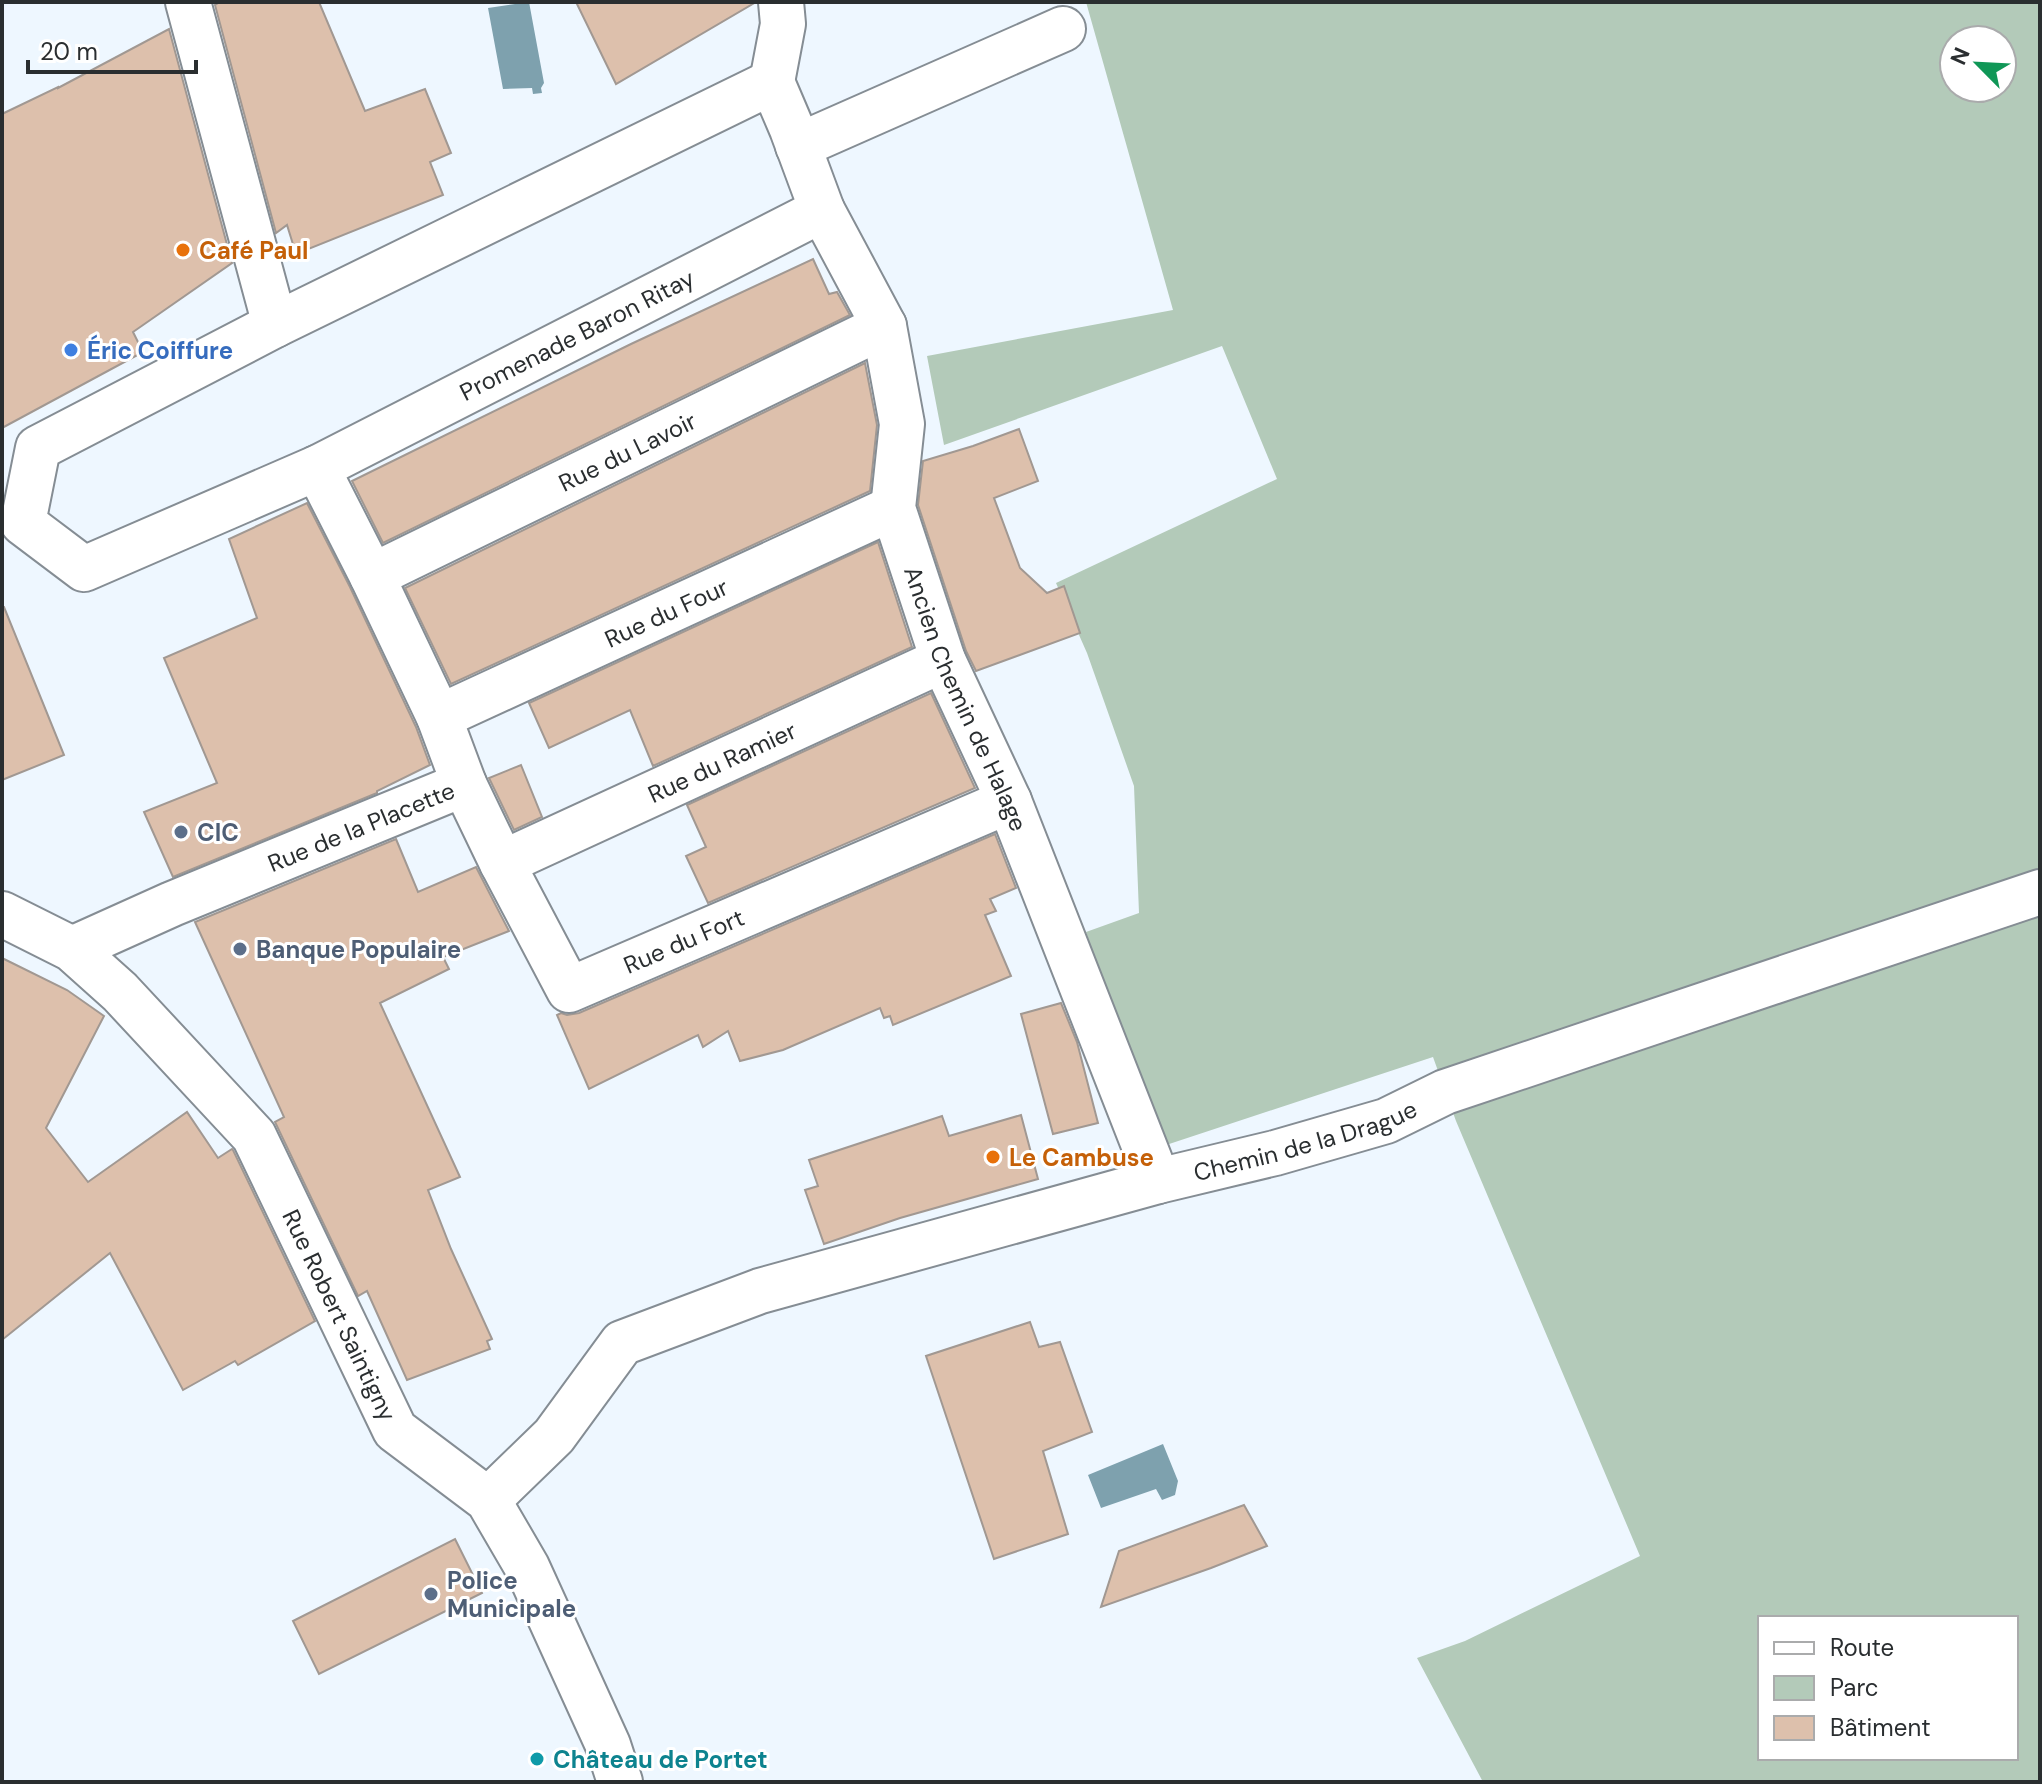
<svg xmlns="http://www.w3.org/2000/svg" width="2042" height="1784" font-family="'DM Sans',sans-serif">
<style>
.green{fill:#b3cab9;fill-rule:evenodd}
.water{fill:#7ea1ae}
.building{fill:#ddc0ac;stroke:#a19892;stroke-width:2}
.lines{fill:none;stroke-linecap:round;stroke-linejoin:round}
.minor-casing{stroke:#858d94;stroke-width:48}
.minor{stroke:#fff;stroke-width:44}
.food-dot{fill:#e8710a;stroke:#fff;stroke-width:3}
.shop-dot{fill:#3f7fe0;stroke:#fff;stroke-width:3}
.service-dot{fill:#5c6f8a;stroke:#fff;stroke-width:3}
.culture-dot{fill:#0f9aa8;stroke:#fff;stroke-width:3}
.labels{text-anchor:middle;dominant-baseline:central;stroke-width:6;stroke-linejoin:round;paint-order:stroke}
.food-label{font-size:24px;font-weight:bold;fill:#c56008;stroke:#fff;text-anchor:start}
.street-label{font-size:24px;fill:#2a2e30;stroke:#fff}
.shop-label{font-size:24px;font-weight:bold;fill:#366cbe;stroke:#fff;text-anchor:start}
.service-label{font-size:24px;font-weight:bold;fill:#4e5e75;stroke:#fff;text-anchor:start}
.culture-label{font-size:24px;font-weight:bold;fill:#0d838f;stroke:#fff;text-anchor:start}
</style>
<rect width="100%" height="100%" fill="#eef7ff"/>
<path class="green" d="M1086,2H2040V1782H1483L1417,1658L1465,1641L1640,1556L1456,1121L1433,1057L1154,1149L1086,932L1139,913L1134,786L1087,653L1056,583L1277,479L1222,346L944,445L927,356L1173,310ZM1954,40H2002V88H1954ZM1760,1618H2016V1758H1760Z"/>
<g class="water">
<polygon points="529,2 544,83 541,88 542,93 533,94 532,88 503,89 488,8"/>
<polygon points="1163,1444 1178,1481 1175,1495 1162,1500 1156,1489 1101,1508 1088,1475"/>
</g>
<g class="building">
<polygon points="220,2 319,2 365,111 425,89 451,153 430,162 443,195 296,254 287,225 276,233 215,5"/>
<polygon points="576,2 756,2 616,84"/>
<polygon points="169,29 232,263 133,332 143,352 2,428 2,114 58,87 58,88"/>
<polygon points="813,259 829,294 837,292 850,315 383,543 352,481 631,344"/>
<polygon points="865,363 877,425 870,491 451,684 405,588"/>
<polygon points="1019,429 1038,481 994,498 1020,568 1047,593 1064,586 1080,633 976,671 966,651 918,505 923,461 973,446"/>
<polygon points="307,503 350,587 416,727 430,765 377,791 377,793 173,877 144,812 217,783 164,658 257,618 229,539"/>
<polygon points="878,542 912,647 653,766 630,710 549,748 529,703"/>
<polygon points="2,607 4,607 64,755 2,780"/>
<polygon points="931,693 975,788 708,903 686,856 706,847 687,805"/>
<polygon points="521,765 542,817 514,830 489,778"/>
<polygon points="995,834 1016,888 990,899 996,911 985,915 1011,976 893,1025 890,1016 884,1018 880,1008 783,1050 740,1061 728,1031 703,1047 698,1035 589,1089 557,1015 561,1013 567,1015 579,1013"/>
<polygon points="396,839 418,892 476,867 509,931 443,957 449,969 380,1003 460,1177 428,1190 451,1249 492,1339 487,1341 490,1349 407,1380 367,1291 358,1296 275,1122 284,1117 195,922"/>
<polygon points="2,958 67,990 104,1016 46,1128 88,1182 187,1112 218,1158 232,1149 233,1150 315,1321 238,1365 235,1361 183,1390 110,1253 2,1340"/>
<polygon points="1061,1003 1077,1042 1098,1123 1053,1134 1021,1014"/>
<polygon points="1021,1115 1038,1179 900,1218 824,1244 805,1190 818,1186 809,1160 942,1116 949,1136"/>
<polygon points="1030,1322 1039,1347 1060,1342 1092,1432 1043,1451 1068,1534 994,1559 926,1356"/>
<polygon points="1244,1505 1267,1546 1211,1568 1101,1607 1119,1551"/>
<polygon points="455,1539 482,1593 319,1674 293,1621"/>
</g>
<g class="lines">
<defs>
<g id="minor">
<polyline points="188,2 275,325"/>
<polygon points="772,82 792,129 822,210 317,468 84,569 23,523 38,448 275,325"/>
<polyline points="772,82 783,24 781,2"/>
<polyline points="798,146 1063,29"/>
<path id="s1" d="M822,210L884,326L902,424L893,508L943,660L1009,801L1158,1181"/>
<path id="s2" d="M372,576L884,326"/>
<path id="s3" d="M439,717L893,508"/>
<path id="s4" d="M464,784L502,863L569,990L1009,801"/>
<path id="s5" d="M502,863L943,660"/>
<path id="s6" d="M2,914L72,949L120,992L254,1136L395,1430L488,1500L527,1567L608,1745L620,1782"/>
<path id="s7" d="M72,949L172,904L464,784L439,717L372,576L317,468"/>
<path id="s8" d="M488,1500L554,1436L622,1343L760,1291L1158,1181L1275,1153L1386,1121L1445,1092L2040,892"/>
</g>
</defs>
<use href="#minor" class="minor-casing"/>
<use href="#minor" class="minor"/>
</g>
<g class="food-dot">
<circle cx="183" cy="250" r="8"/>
<circle cx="993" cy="1157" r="8"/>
</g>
<circle class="shop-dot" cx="71" cy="350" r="8"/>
<g class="service-dot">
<circle cx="181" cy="832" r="8"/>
<circle cx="240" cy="949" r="8"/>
<circle cx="431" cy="1594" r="8"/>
</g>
<circle class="culture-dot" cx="537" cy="1759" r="8"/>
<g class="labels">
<g class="food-label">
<text x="199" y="250">Café Paul</text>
<text x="1009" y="1157">Le Cambuse</text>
</g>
<g class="street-label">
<text transform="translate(577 335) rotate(-27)">Promenade Baron Ritay</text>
<text stroke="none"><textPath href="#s2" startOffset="284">Rue du Lavoir</textPath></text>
<text stroke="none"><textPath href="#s3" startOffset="250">Rue du Four</textPath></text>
<text stroke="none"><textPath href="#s1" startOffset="520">Ancien Chemin de Halage</textPath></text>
<text stroke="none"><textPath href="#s5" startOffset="242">Rue du Ramier</textPath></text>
<text stroke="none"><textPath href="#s7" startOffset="314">Rue de la Placette</textPath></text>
<text stroke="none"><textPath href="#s4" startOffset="356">Rue du Fort</textPath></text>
<text stroke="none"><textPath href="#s8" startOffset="920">Chemin de la Drague</textPath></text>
<text stroke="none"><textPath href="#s6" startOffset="538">Rue Robert Saintigny</textPath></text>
</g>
<g class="shop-label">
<text x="87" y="350">Éric Coiffure</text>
</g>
<g class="service-label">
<text x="197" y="832">CIC</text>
<text x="256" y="949">Banque Populaire</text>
<text x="447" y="1580">Police<tspan x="447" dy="28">Municipale</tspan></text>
</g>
<g class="culture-label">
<text x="553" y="1759">Château de Portet</text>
</g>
</g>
<rect width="2042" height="1784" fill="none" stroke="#2a2e30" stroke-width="8"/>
<rect x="1758" y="1616" width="260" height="144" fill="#ffffff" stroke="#aaabac" stroke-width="2"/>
<rect x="1774" y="1642" width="40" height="12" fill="#ffffff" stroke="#aaabac" stroke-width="2"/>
<text x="1830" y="1656" font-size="24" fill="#2a2e30">Route</text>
<rect x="1774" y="1676" width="40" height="24" fill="#b3cab9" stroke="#aaabac" stroke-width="2"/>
<text x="1830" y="1696" font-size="24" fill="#2a2e30">Parc</text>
<rect x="1774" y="1716" width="40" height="24" fill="#ddc0ac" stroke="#aaabac" stroke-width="2"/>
<text x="1830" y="1736" font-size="24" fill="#2a2e30">Bâtiment</text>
<g transform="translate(1978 64) rotate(294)"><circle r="38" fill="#ffffff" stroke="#aaabac" stroke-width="2"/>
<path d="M0-6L14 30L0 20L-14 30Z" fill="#109757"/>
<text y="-12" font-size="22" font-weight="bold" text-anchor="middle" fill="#2a2e30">N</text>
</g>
<path d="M28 60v12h168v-12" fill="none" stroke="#2a2e30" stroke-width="4"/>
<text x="40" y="60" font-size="24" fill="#2a2e30" stroke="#ffffff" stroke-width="6" paint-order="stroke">20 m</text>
</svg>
